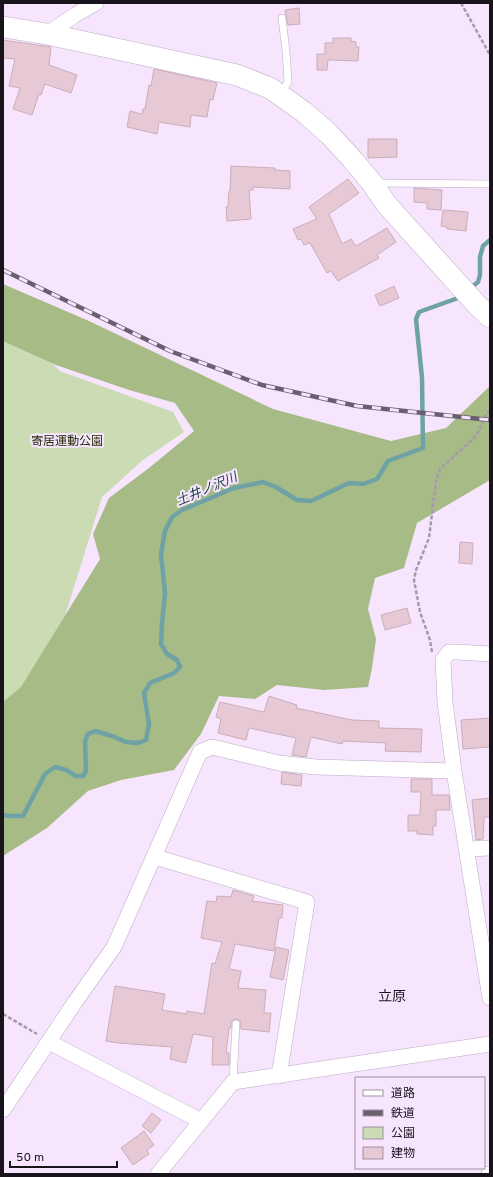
<svg xmlns="http://www.w3.org/2000/svg" width="493" height="1177" font-family="Overpass,'Noto Sans JP',sans-serif">
<style>
.green{fill:#cbdbb3}
.forest{fill:#a7bb87}
.lines{fill:none;stroke-linecap:round;stroke-linejoin:round}
.stream{stroke:#6ea2a4;stroke-width:4.5}
.building{fill:#e7c9d5;stroke:#cbadb9}
.lane-casing{stroke:#bcabc3;stroke-width:8}
.street-casing{stroke:#bcabc3;stroke-width:16}
.secondary-casing{stroke:#bcabc3;stroke-width:22}
.path{stroke:#a699ac;stroke-width:2.5;stroke-dasharray:4 2;stroke-linecap:butt}
.lane{stroke:#fff;stroke-width:7}
.street{stroke:#fff;stroke-width:15}
.secondary{stroke:#fff;stroke-width:21}
.rail-casing{stroke:#6a5f6e;stroke-width:4.5}
.rail{stroke:#f7e5fe;stroke-width:3;stroke-dasharray:9;stroke-linecap:butt}
.labels{text-anchor:middle;dominant-baseline:central;stroke-width:4;stroke-linejoin:round;paint-order:stroke}
.park-label{font-size:12px;fill:#222f06;stroke:#f7e5fe}
.water-label{font-size:13px;font-style:italic;fill:#193e3f;stroke:#f7e5fe}
.quarter-label{font-size:14px;fill:#19131b;stroke:#f7e5fe}
</style>
<rect width="100%" height="100%" fill="#f7e5fe"/>
<polygon class="green" points="3,329 22,335 60,371 173,412 184,432 143,460 102,497 52,658 3,712"/>
<polygon class="forest" points="3,284 89,321 273,409 391,441 446,428 490,386 490,480 417,523 404,568 375,578 368,609 376,639 372,668 368,687 324,690 277,685 255,699 219,696 201,734 174,770 121,780 88,791 47,828 3,856 3,702 21,687 100,559 93,534 109,498 149,468 194,431 175,403 129,390 56,365 3,341"/>
<g class="lines">
<g class="stream">
<polyline points="469,289 478,282 480,275 480,257 483,246 490,240"/>
<polyline points="3,815 10,816 23,816 45,774 55,767 66,770 76,776 83,776 86,771 85,741 88,734 95,731 112,736 126,742 138,743 146,740 149,724 144,693 150,683 174,673 180,667 177,660 167,654 161,644 162,624 165,593 161,554 165,531 172,517 182,510 234,488 263,482 276,487 297,500 311,501 349,483 363,484 377,479 388,461 423,448 422,378 416,319 419,312 458,298 461,295"/>
</g>
</g>
<g class="building">
<polygon points="299,8 300,24 288,25 285,10"/>
<polygon points="333,38 351,38 351,41 356,42 356,47 359,47 358,61 328,60 327,70 317,70 317,54 325,54 325,43 333,43"/>
<polygon points="3,40 51,47 49,65 77,75 71,93 45,84 41,95 39,94 32,115 13,109 20,88 9,86 15,59 3,58"/>
<polygon points="154,69 217,83 213,100 210,99 207,117 191,115 190,127 159,122 157,134 127,127 130,111 142,114 143,109 145,109 149,85 151,86"/>
<polygon points="368,139 397,139 397,157 368,158"/>
<polygon points="231,166 275,168 275,170 290,171 290,189 253,187 253,190 249,190 251,219 227,221 226,207 228,207 229,191 230,191"/>
<polygon points="348,179 359,193 329,214 342,244 351,239 356,246 387,228 396,242 377,255 379,258 338,281 331,271 327,273 310,243 304,245 301,239 298,240 293,229 317,219 309,207"/>
<polygon points="414,188 442,190 441,210 427,209 427,203 414,202"/>
<polygon points="443,210 468,212 466,231 447,229 447,227 441,226"/>
<polygon points="394,286 399,298 380,306 375,295"/>
<polygon points="460,542 473,543 472,564 459,563"/>
<polygon points="407,608 411,623 385,630 381,615"/>
<polygon points="269,696 297,705 296,708 352,720 379,721 379,728 422,729 421,752 385,751 386,743 343,741 342,744 311,737 306,757 292,755 296,738 249,728 246,740 218,733 221,719 216,717 220,702 264,712"/>
<polygon points="490,718 490,747 463,749 461,720"/>
<polygon points="282,772 302,775 301,786 281,784"/>
<polygon points="411,779 432,779 432,795 449,795 450,810 436,810 436,826 433,826 433,835 417,834 417,831 408,831 408,815 420,815 421,792 411,792"/>
<polygon points="490,798 490,817 484,817 483,839 476,840 472,800"/>
<polygon points="233,890 254,896 252,901 283,905 282,918 279,918 274,951 235,944 229,969 241,971 238,988 266,990 264,1013 271,1013 269,1032 241,1029 240,1021 237,1019 233,1020 231,1023 231,1028 229,1028 226,1053 229,1053 229,1065 212,1065 213,1037 193,1034 186,1063 170,1059 172,1047 118,1043 106,1041 115,986 165,994 162,1010 187,1014 187,1011 204,1014 212,963 215,964 222,942 201,938 207,901 216,902 217,896 231,897"/>
<polygon points="276,947 289,950 283,980 270,977"/>
<polygon points="152,1113 161,1120 151,1133 142,1126"/>
<polygon points="144,1131 154,1145 147,1150 149,1154 133,1165 121,1148"/>
</g>
<g class="lines">
<defs>
<g id="lane">
<polyline points="281,93 288,82 286,51 282,18"/>
<polyline points="376,183 490,184"/>
<polyline points="233,1082 236,1024"/>
</g>
<g id="street">
<polyline points="47,34 75,15 96,3"/>
<polyline points="490,654 457,652 449,652 443,660 445,702 454,771 490,998"/>
<polyline points="467,849 490,848"/>
<polyline points="155,857 307,902 279,1076"/>
<polyline points="49,1042 201,1121"/>
<polyline points="3,1110 75,1002 114,947 200,752 212,747 279,763 316,767 454,771"/>
<polyline points="158,1174 233,1082 490,1044"/>
<polyline points="489,1174 490,1174"/>
</g>
<polyline id="secondary" points="3,27 47,34 237,75 270,88 304,112 329,134 352,159 372,183 387,205 478,306 490,317"/>
</defs>
<use href="#lane" class="lane-casing"/>
<use href="#street" class="street-casing"/>
<use href="#secondary" class="secondary-casing"/>
<g class="path">
<polyline points="461,3 490,55"/>
<polyline points="432,652 430,640 420,612 414,580 416,570 429,538 436,481 440,469 476,436 487,413 490,410"/>
<polyline points="3,1014 37,1034"/>
</g>
<use href="#lane" class="lane"/>
<use href="#street" class="street"/>
<use href="#secondary" class="secondary"/>
<defs>
<polyline id="rail" points="3,270 170,351 262,385 357,406 490,420"/>
</defs>
<use href="#rail" class="rail-casing"/>
<use href="#rail" class="rail"/>
</g>
<g class="labels">
<g class="park-label">
<text x="67" y="442">寄居運動公園</text>
</g>
<g class="water-label">
<text transform="translate(207 490) rotate(-23)">土井ノ沢川</text>
</g>
<g class="quarter-label">
<text x="392" y="997">立原</text>
</g>
</g>
<rect width="493" height="1177" fill="none" stroke="#19131b" stroke-width="8"/>
<rect x="355" y="1077" width="130" height="92" fill="#f7e5fe" stroke="#9e91a3"/>
<rect x="363" y="1090" width="20" height="6" fill="#ffffff" stroke="#9e91a3"/>
<text x="391" y="1097" font-size="12" fill="#19131b">道路</text>
<rect x="363" y="1110" width="20" height="6" fill="#6a5f6e" stroke="#9e91a3"/>
<text x="391" y="1117" font-size="12" fill="#19131b">鉄道</text>
<rect x="363" y="1127" width="20" height="12" fill="#cbdbb3" stroke="#9e91a3"/>
<text x="391" y="1137" font-size="12" fill="#19131b">公園</text>
<rect x="363" y="1147" width="20" height="12" fill="#e7c9d5" stroke="#9e91a3"/>
<text x="391" y="1157" font-size="12" fill="#19131b">建物</text>
<path d="M10 1161v6h107v-6" fill="none" stroke="#19131b" stroke-width="2"/>
<text x="16" y="1161" font-size="12" fill="#19131b" stroke="#f7e5fe" stroke-width="3" paint-order="stroke">50 m</text>
</svg>
